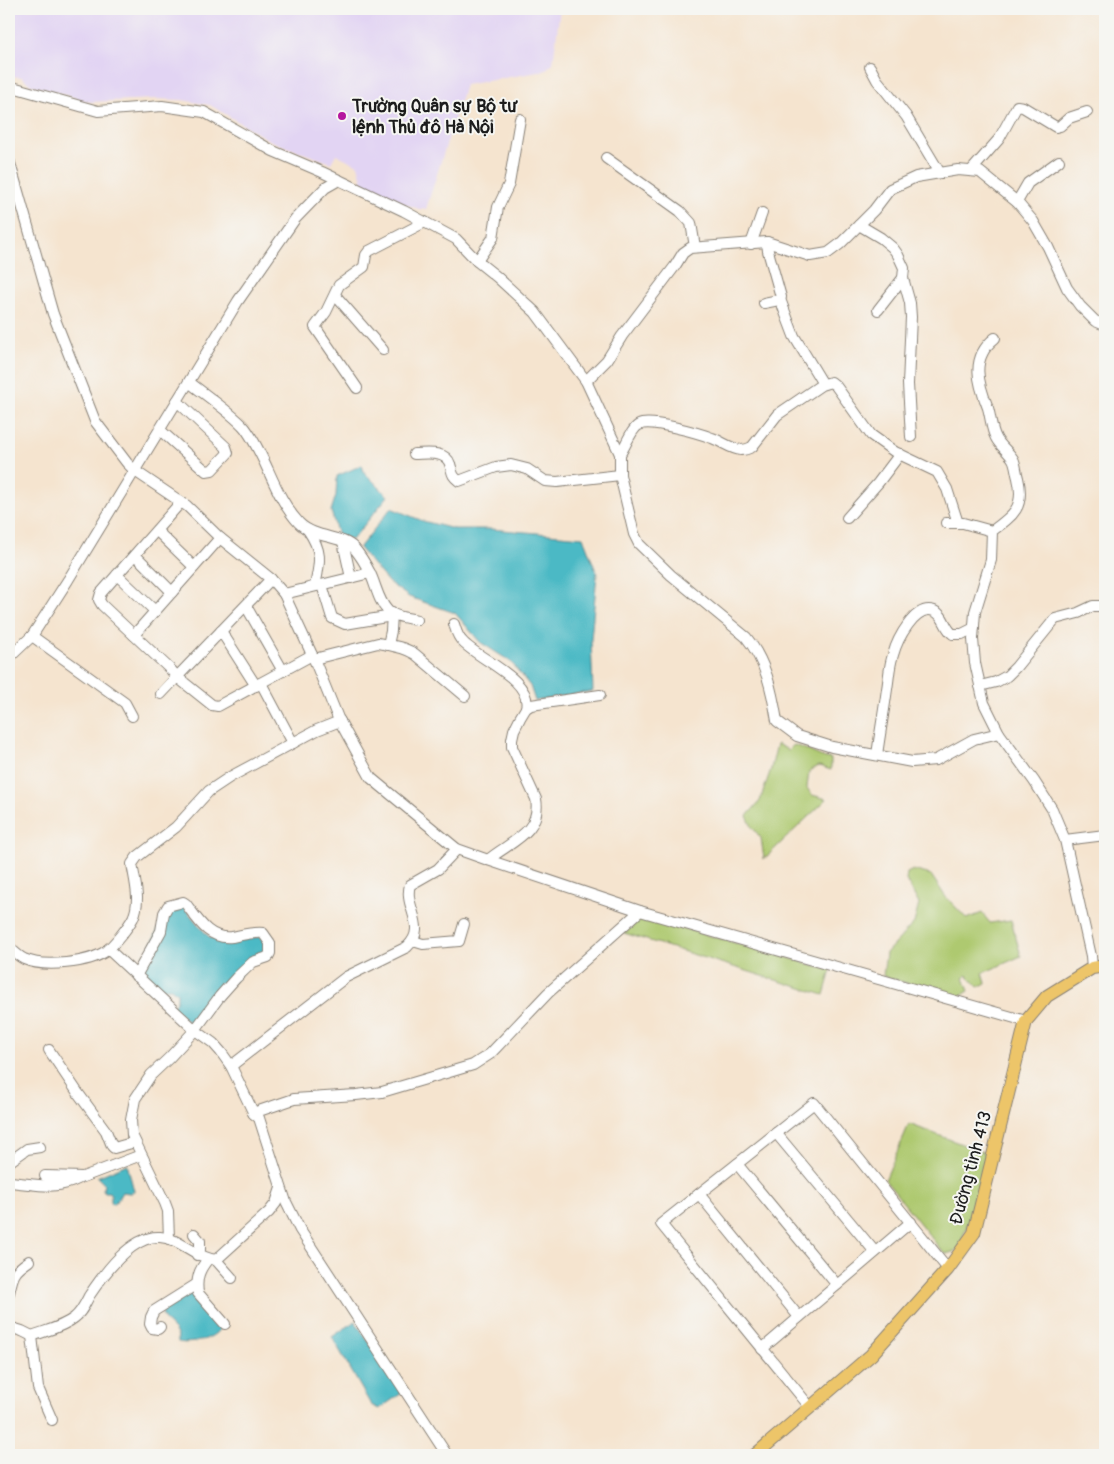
<svg xmlns="http://www.w3.org/2000/svg" width="1114" height="1464" font-family="Pangolin,sans-serif">
<style>
.built{fill:#e2d4f3}
.green{fill:#aec96f;stroke:#657246}
.water{fill:#4bb9c5;stroke:#346a70}
.lines{fill:none;stroke-linecap:round;stroke-linejoin:round}
.minor-casing{stroke:#888076;stroke-width:12}
.major-casing{stroke:#888076;stroke-width:14}
.minor{stroke:#fff;stroke-width:10}
.major{stroke:#edc569;stroke-width:12}
.poi-dot{fill:#b5179e;stroke:#f6f6f2;stroke-width:2}
.labels{text-anchor:middle;dominant-baseline:central;stroke-width:4;stroke-linejoin:round;paint-order:stroke}
.poi-label{font-size:18px;font-weight:bold;fill:#1c1c1c;stroke:#f6f6f2;text-anchor:start}
.street-label{font-size:18px;fill:#1c1c1c;stroke:#f6f6f2}
</style>
<rect width="100%" height="100%" fill="#f6f6f2"/>
<filter id="ink" filterUnits="userSpaceOnUse"><feTurbulence type="fractalNoise" baseFrequency=".02" numOctaves="2"/><feDisplacementMap in="SourceGraphic" scale="10" xChannelSelector="R" yChannelSelector="G"/><feConvolveMatrix kernelMatrix="1 2 1 2 8 2 1 2 1" color-interpolation-filters="sRGB"/></filter>
<filter id="wash" filterUnits="userSpaceOnUse"><feTurbulence type="fractalNoise" baseFrequency=".0096" numOctaves="4" result="noise"/><feDisplacementMap in="SourceGraphic" scale="20" xChannelSelector="R" yChannelSelector="G"/><feGaussianBlur stdDeviation="1.12" result="paint"/><feColorMatrix in="noise" values="0 0 0 0 0 0 0 0 0 0 0 0 0 0 0 0 0 1.4 0 .05"/><feComposite in="paint" operator="in"/></filter>
<g filter="url(#wash)">
<rect width="100%" height="100%" fill="#f5e4cf"/>
<polygon class="built" points="9,9 560,9 553,63 544,71 465,85 426,209 419,209 402,203 363,184 358,165 336,154 331,163 289,148 269,140 210,105 182,100 154,99 90,102 31,85 22,77 9,76"/>
<g class="green">
<path d="M777,744L788,750L794,745C807,748 817,757 831,759V770L819,766L809,771L807,788L812,795L827,799L764,859L761,838L752,827L747,816L760,801L771,769Z"/>
<polygon points="913,870 931,875 945,896 967,919 982,913 990,923 1011,920 1021,956 983,973 986,983 978,987 967,975 964,978 969,991 956,998 883,976 886,953 914,923 919,904 906,880 907,873"/>
<polygon points="647,918 831,970 824,995 624,933 641,919"/>
<polygon points="909,1124 988,1154 971,1215 959,1248 953,1252 946,1254 942,1251 885,1180"/>
</g>
<g class="water">
<polygon points="362,465 364,472 388,496 352,540 338,536 331,511 336,495 337,476"/>
<polygon points="391,508 423,521 454,529 491,529 583,537 597,574 591,639 593,691 535,701 530,686 511,662 480,642 455,613 409,597 388,582 359,548"/>
<path d="M181,904L208,936C224,945 243,939 260,937L263,939L269,953L253,961L193,1026L172,1007L177,1000V993L171,988H164L159,994L139,973L166,911Z"/>
<polygon points="127,1164 134,1191 130,1193 122,1192 117,1201 112,1204 111,1201 111,1195 109,1192 105,1192 103,1190 104,1184 97,1177"/>
<path d="M192,1292L222,1325C217,1339 191,1345 178,1342C179,1327 164,1326 162,1313L164,1309Z"/>
<polygon points="355,1321 402,1393 379,1409 371,1405 332,1337"/>
</g>
</g>
<g filter="url(#ink)">
<g class="lines">
<defs>
<g id="minor">
<polyline points="870,67 877,80 906,116 940,173"/>
<path d="M9,86L98,111L162,106L204,112L273,151L322,172L404,211L456,239L477,261L497,277L535,312L586,381L620,454V475L634,534L639,544L671,575L746,637C766,661 772,691 777,721L797,736L832,747L912,762L936,760L974,739L999,733L1034,781L1052,809L1065,840L1091,956L1092,968"/>
<polyline points="606,158 680,211 691,223 695,247"/>
<polyline points="9,160 53,314 95,421 127,463 135,471 187,506 220,538 271,579 284,594 314,659 338,718 371,778 457,849 488,860 640,911 1026,1021"/>
<polyline points="971,171 999,139 1017,106 1023,107 1056,127 1060,126 1069,118 1087,112"/>
<polyline points="1017,202 1028,183 1059,161"/>
<polyline points="859,225 881,238 893,248 898,255 904,268 903,278 878,310"/>
<polyline points="751,244 762,213"/>
<polyline points="477,261 493,238 498,207 509,184 520,119"/>
<polyline points="903,278 910,303 911,317 908,384 911,437"/>
<polyline points="335,295 383,350"/>
<polyline points="780,299 794,336 823,384"/>
<polyline points="764,303 779,300 781,297 768,251 767,242"/>
<path d="M995,338C970,358 978,383 988,408C991,418 991,429 996,438C1000,446 1008,451 1013,459C1016,464 1016,472 1018,478C1025,507 1014,515 992,531L991,560L975,612L973,639L975,663L984,703L999,733"/>
<polyline points="586,381 607,360 622,336 675,266 683,253 690,248 767,242 810,256 828,253 840,244 874,210 890,189 916,177 958,170 980,172 1017,202 1033,221 1048,247 1067,288 1080,306 1095,321 1105,325"/>
<path d="M189,382C204,394 233,414 245,428C267,457 274,496 299,523C315,539 342,535 354,548C360,555 366,565 370,573C376,585 378,601 388,611C395,617 408,618 417,620"/>
<polyline points="357,388 315,327 326,312 339,285 364,267 366,255 369,251 425,222"/>
<polyline points="160,430 206,471 212,470 228,453 226,447 177,401"/>
<path d="M414,454C425,454 446,450 450,464C453,473 451,475 459,481L496,467L511,465L527,469L545,481L557,482L620,475"/>
<path d="M620,454C625,447 632,428 639,425C650,419 699,433 712,438C721,441 731,449 741,450C745,450 748,449 752,447L777,415L821,385L831,382L836,386L871,435L895,452L937,472L947,489L958,523"/>
<polyline points="181,502 101,593 99,600 102,605 171,670 177,677 271,579"/>
<polyline points="847,518 878,483 900,454"/>
<polyline points="946,523 963,523 992,531"/>
<path d="M308,530C323,552 320,562 315,586"/>
<polyline points="157,531 194,567"/>
<polyline points="343,542 351,578"/>
<polyline points="135,555 172,592"/>
<polyline points="117,575 155,611"/>
<polyline points="322,585 332,618 345,624 392,616"/>
<polyline points="284,594 370,573"/>
<polyline points="246,606 283,671"/>
<path d="M454,624C456,630 457,636 462,641C477,659 533,679 526,708"/>
<polyline points="221,631 256,686"/>
<polyline points="134,635 220,538"/>
<polyline points="32,636 125,703 132,716"/>
<polyline points="388,645 391,631 392,613"/>
<polyline points="13,654 32,636 68,580 238,301 295,219 325,188 339,180"/>
<path d="M314,659L378,643C390,645 404,647 415,654L465,696"/>
<polyline points="261,683 293,743"/>
<polyline points="980,686 996,682 1007,676 1016,667 1055,619 1078,613 1093,606 1105,606"/>
<polyline points="161,694 177,677 212,705 218,706 312,655"/>
<path d="M877,755C880,733 884,711 887,689C889,678 889,666 893,655C897,640 915,604 934,611C945,615 944,628 953,634H962L974,628"/>
<polyline points="1065,840 1105,835"/>
<path d="M488,860C509,842 542,833 536,799L512,747V739L514,730L520,718L526,708L531,705L600,695"/>
<polyline points="413,941 423,944 459,941 464,924"/>
<path d="M9,947C13,951 18,956 24,959C44,968 89,963 106,951C114,945 129,926 133,918C141,901 135,882 132,864L137,857L176,827L209,791L230,777L317,730L340,721"/>
<polyline points="108,949 195,1030 213,1043 221,1052 231,1066 254,1114 259,1118 286,1202 300,1230 447,1455"/>
<path d="M136,976L161,931L164,913L168,906L183,902L186,904C198,920 209,940 232,937C242,935 253,932 263,933L270,943V953L268,957L253,962L236,978L220,996L195,1030L169,1058L151,1075L135,1099L131,1120L132,1135L165,1203L168,1211L169,1239"/>
<polyline points="49,1050 78,1093 106,1131 112,1146 114,1148 135,1142"/>
<path d="M231,1066L346,977L407,947C429,927 403,907 410,885L438,869L457,849"/>
<polyline points="253,1113 294,1099 356,1095 382,1092 473,1065 490,1054 548,993 640,911"/>
<polyline points="776,1133 875,1252"/>
<polyline points="9,1162 27,1149 40,1147"/>
<polyline points="737,1164 837,1285"/>
<polyline points="45,1176 83,1177 141,1155"/>
<path d="M10,1182C36,1184 55,1191 80,1178"/>
<polyline points="699,1194 799,1317"/>
<polyline points="194,1234 200,1241 200,1250 197,1255"/>
<path d="M208,1259C199,1270 196,1278 198,1293L225,1324"/>
<polyline points="216,1260 232,1278"/>
<path d="M9,1293C13,1275 13,1272 29,1261"/>
<polyline points="9,1327 22,1331 32,1336"/>
<polyline points="160,1327 158,1329 152,1328 150,1324 151,1317 154,1311 197,1284"/>
<path d="M32,1336C45,1331 63,1327 74,1318C81,1313 85,1304 89,1296C103,1275 131,1235 160,1237C180,1238 194,1257 216,1260L269,1212L276,1203L281,1188"/>
<polyline points="32,1336 38,1388 52,1420"/>
<polyline points="762,1349 911,1222"/>
<polyline points="810,1407 661,1224 814,1103 948,1269"/>
</g>
<polyline id="major" points="755,1455 871,1355 948,1269 974,1233 1026,1021 1047,996 1092,968 1105,966"/>
</defs>
<use href="#minor" class="minor-casing"/>
<use href="#major" class="major-casing"/>
<use href="#minor" class="minor"/>
<use href="#major" class="major"/>
</g>
</g>
<circle class="poi-dot" cx="342" cy="116" r="5"/>
<g class="labels">
<g class="poi-label">
<text x="352" y="106">Trường Quân sự Bộ tư<tspan x="352" dy="21">lệnh Thủ đô Hà Nội</tspan></text>
</g>
<g class="street-label">
<text transform="translate(971 1168) rotate(-75)">Đường tỉnh 413</text>
</g>
</g>
<rect width="1114" height="1464" fill="none" stroke="#f6f6f2" stroke-width="30"/>
</svg>
